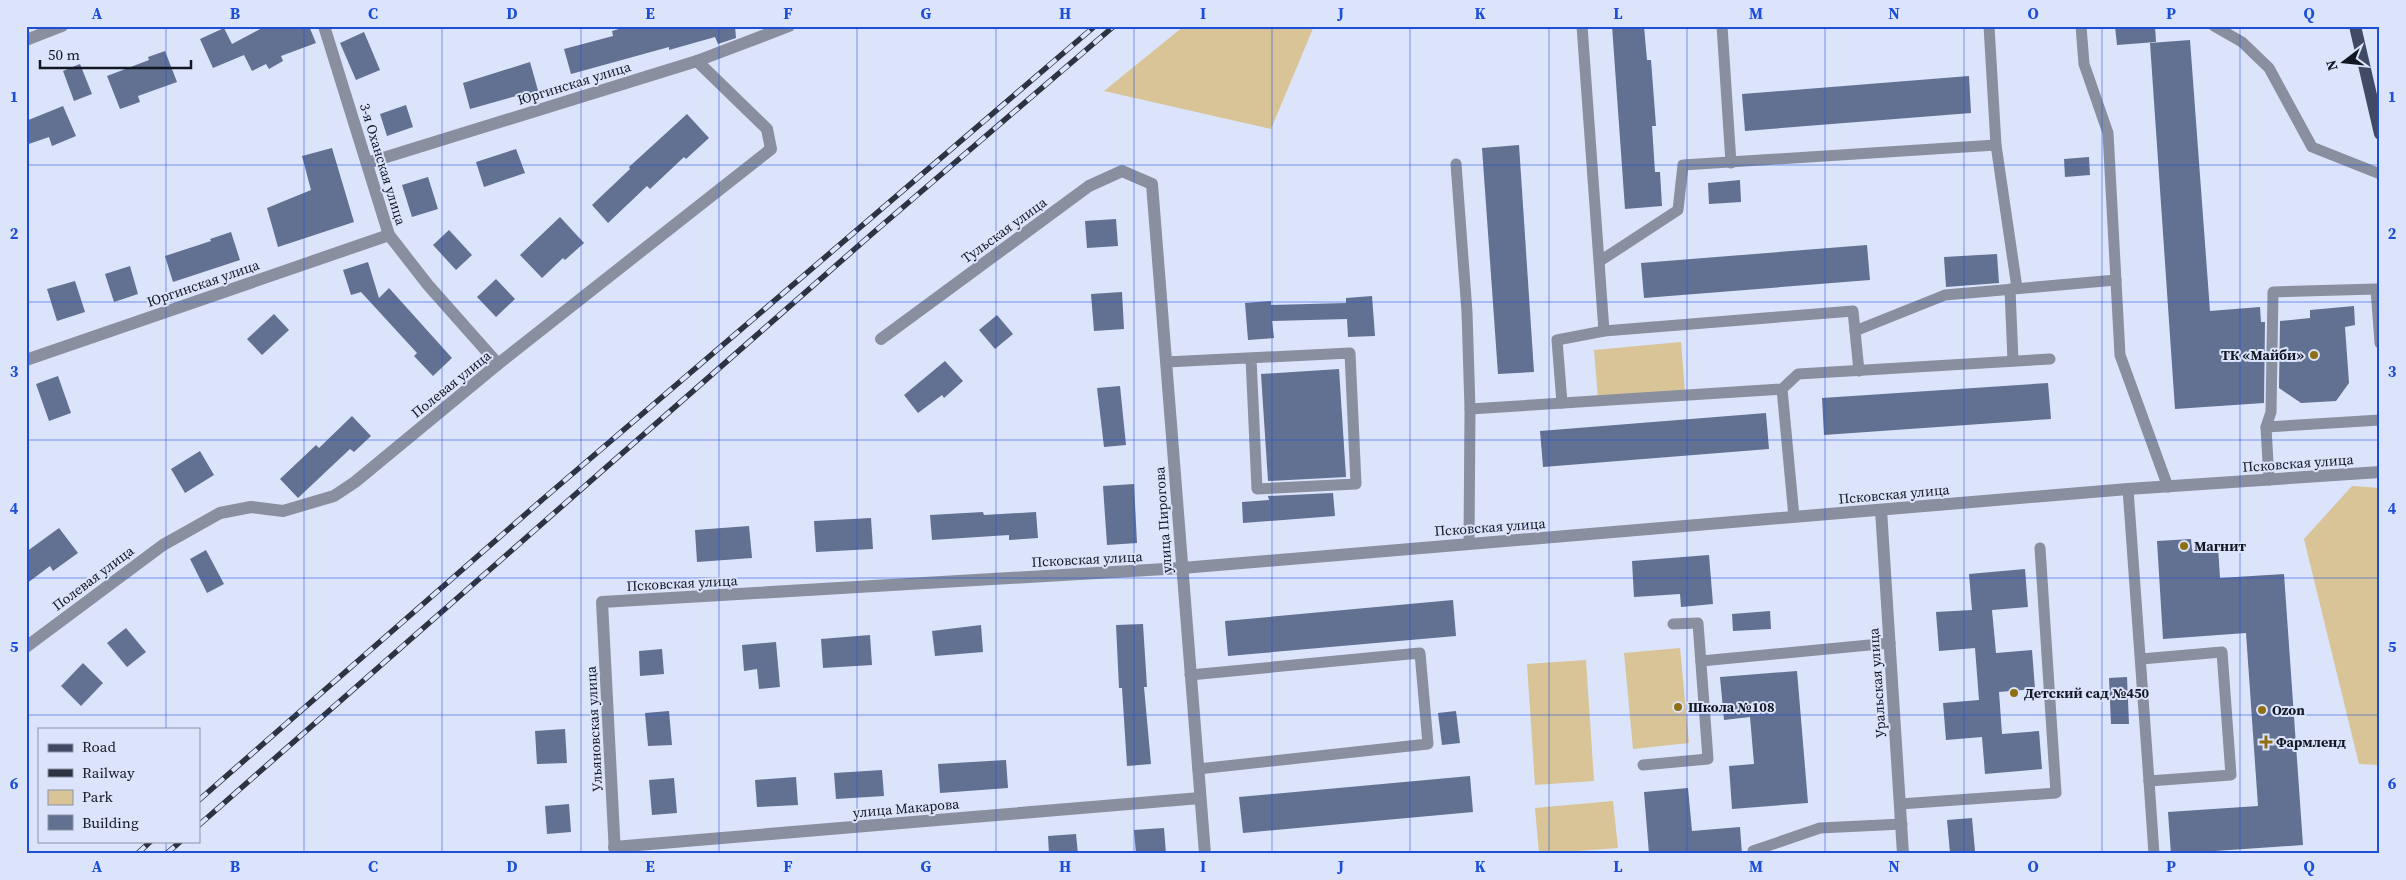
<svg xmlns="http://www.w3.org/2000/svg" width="2406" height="880" font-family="'Source Serif 4',serif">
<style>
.green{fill:#d8c496}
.building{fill:#627091}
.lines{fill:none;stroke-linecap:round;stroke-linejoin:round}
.service{stroke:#898f9f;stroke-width:11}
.minor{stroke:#898f9f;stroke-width:12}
.tertiary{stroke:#898f9f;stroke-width:12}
.primary{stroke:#404a65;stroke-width:12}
.rail-casing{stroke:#2d3341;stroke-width:5.5}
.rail{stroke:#dbe4fb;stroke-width:4;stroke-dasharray:11;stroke-linecap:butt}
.grid{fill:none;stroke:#1d4ed8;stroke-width:1;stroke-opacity:0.55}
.poi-dot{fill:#8e6f13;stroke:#dbe4fb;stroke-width:2}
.labels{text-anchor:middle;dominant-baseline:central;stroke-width:4;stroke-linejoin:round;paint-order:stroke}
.street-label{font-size:14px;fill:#121724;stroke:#dbe4fb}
.poi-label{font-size:14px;font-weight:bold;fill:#121724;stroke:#dbe4fb;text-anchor:start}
.neatline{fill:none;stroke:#1d4ed8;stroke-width:2}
.grid-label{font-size:16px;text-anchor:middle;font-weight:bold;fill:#1d4ed8}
</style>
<rect width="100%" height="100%" fill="#dbe4fb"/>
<g class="green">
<polygon points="1184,26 1314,26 1271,129 1104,91"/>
<polygon points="1681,342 1685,392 1598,399 1594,350"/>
<polygon points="2352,486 2380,488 2380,765 2359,764 2304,539"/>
<polygon points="1680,648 1689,743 1633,749 1624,653"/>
<polygon points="1586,660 1594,781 1535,785 1527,664"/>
<polygon points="1613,801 1618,848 1539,854 1535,808"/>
</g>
<g class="building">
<polygon points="266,26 309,26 316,43 281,56 283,61 269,69 266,64 252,71 244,55 213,68 200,39 224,28 232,44"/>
<polygon points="629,26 735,26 736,38 718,44 715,37 669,50 669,47 571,74 564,49 613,36 612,31"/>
<polygon points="1612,26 1644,26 1647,60 1651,60 1656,126 1652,126 1655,172 1660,172 1662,206 1625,209"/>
<polygon points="2115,26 2155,26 2156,42 2117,45"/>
<polygon points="364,32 380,70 356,80 340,43"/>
<polygon points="2190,40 2210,311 2260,307 2261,322 2265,322 2264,403 2175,409 2150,43"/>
<polygon points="165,51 177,82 138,96 140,102 120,109 107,76 149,60 148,57"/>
<polygon points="530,62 539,94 521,99 520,95 470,109 463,83"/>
<polygon points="80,64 92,94 74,101 63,71"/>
<polygon points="1969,76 1971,113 1745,131 1742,94"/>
<polygon points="406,105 413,127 387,136 380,114"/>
<polygon points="63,106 76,136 52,146 49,137 26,145 26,121"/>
<polygon points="687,114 709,138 686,159 684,157 650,189 647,186 608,223 592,205 630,169 629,167"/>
<polygon points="1519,145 1534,372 1498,374 1482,148"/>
<polygon points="332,148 354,222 278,247 267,208 311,190 302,156"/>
<polygon points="516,149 525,173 484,187 476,162"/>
<polygon points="2089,157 2090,175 2065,177 2064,159"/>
<polygon points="428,177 438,209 412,217 402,185"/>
<polygon points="1740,180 1741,202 1709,204 1708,183"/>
<polygon points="560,217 584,243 565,260 563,258 542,278 520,255"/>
<polygon points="1116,219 1118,246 1087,248 1085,221"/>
<polygon points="449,230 472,255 456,270 433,245"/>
<polygon points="231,232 240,260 173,282 165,256 211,241 210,239"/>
<polygon points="1867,245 1870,280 1644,298 1641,263"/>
<polygon points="1997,254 1999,283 1946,287 1944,257"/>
<polygon points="368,262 379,298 389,288 452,358 433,376 414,356 417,353 361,292 351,295 343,270"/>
<polygon points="130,266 138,294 114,302 105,274"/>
<polygon points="496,279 515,299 496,317 477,297"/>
<polygon points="75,281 85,312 57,321 47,289"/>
<polygon points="1122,292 1124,329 1094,331 1091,294"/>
<polygon points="1372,296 1375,336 1348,337 1347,319 1272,321 1274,338 1248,340 1245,303 1271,301 1271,305 1346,303 1346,298"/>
<polygon points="2354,306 2355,325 2345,327 2349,383 2336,401 2301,403 2279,388 2280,321 2310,318 2310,310"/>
<polygon points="274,314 289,330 262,355 247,339"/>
<polygon points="997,315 1013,334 995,349 979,330"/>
<polygon points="945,361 963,381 944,398 942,395 918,413 904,395"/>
<polygon points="1339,369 1346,477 1268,481 1261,374"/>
<polygon points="58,376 71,413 49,421 36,384"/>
<polygon points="2048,383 2051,419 1824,435 1822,398"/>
<polygon points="1120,386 1126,445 1104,447 1097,388"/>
<polygon points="1766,413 1769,449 1543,467 1540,431"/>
<polygon points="352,416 371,436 354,452 350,449 298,498 280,479 316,445 319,448"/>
<polygon points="200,451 214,475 185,493 171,469"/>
<polygon points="1134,484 1137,543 1107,545 1103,486"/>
<polygon points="1333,493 1335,516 1243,523 1242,502 1269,500 1268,496"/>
<polygon points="983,512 984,515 1036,512 1038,538 1009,540 1009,535 932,540 930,515"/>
<polygon points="871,518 873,549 816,552 814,521"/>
<polygon points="749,526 752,558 697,562 695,530"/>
<polygon points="59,528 78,553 53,571 50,566 26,584 26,552"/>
<polygon points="2191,539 2192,549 2218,547 2220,578 2284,574 2303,845 2171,854 2168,812 2258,806 2246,633 2163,639 2157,541"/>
<polygon points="206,550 224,584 207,593 190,559"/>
<polygon points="1709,555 1713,604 1681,607 1680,594 1634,597 1632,561"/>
<polygon points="2025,569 2028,607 1992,610 1996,653 2032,650 2035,689 1999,692 2002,734 2039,731 2042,769 1985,774 1982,737 1946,740 1943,703 1979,700 1975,648 1939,651 1936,612 1972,610 1969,574"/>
<polygon points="1453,600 1456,636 1228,656 1225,621"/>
<polygon points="1770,611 1771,629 1733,631 1732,614"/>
<polygon points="1143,624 1147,687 1144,687 1151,764 1127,766 1122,688 1119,688 1116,625"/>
<polygon points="981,625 983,652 935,656 932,631"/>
<polygon points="126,628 146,652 127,667 107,643"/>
<polygon points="870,635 872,665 823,668 821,639"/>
<polygon points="776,642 780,687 759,689 757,669 744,671 742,645"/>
<polygon points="662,649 664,674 640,676 639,651"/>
<polygon points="83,663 103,683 81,706 61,686"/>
<polygon points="1797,671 1808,803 1732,809 1729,766 1754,764 1750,717 1724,720 1720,677"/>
<polygon points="2127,677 2129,724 2111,724 2109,678"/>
<polygon points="669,711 672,745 648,746 645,713"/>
<polygon points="1456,711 1460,743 1442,745 1438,713"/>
<polygon points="565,729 567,763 537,764 535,731"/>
<polygon points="1006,760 1008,788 940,793 938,764"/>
<polygon points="882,770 884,796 836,799 834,773"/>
<polygon points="1470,776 1473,812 1243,833 1239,797"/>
<polygon points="796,777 798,805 757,807 755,780"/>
<polygon points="674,778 677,813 652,815 649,780"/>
<polygon points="1688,788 1692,831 1740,827 1742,854 1649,854 1644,792"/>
<polygon points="569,804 571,832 547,834 545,806"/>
<polygon points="1972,818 1975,851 1950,853 1947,820"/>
<polygon points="1164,828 1166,854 1136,854 1134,830"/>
<polygon points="1076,834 1078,854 1049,854 1048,836"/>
</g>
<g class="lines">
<g class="service">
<polyline points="1582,26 1604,331"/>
<polyline points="1722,26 1731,163"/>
<polyline points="1989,26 1996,145 2017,288"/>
<polyline points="2081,26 2084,64 2108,133 2120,355 2168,487"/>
<polyline points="2214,26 2242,42 2269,68 2312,147 2380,174"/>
<polyline points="1456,164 1467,312 1470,409 1469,543"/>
<polyline points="1600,261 1678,210 1683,165 1996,145"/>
<polyline points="2010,289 2013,361"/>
<polyline points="1855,331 1859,371"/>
<polyline points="1166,362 1350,353 1356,484 1257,489 1251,358"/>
<polyline points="1782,389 1794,517"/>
<polyline points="1562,403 1557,340 1604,331 1853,311 1855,331 1945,295 2116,280"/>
<polyline points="1470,409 1782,389 1798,374 2050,359"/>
<polyline points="2266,427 2380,420"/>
<polyline points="2269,480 2266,427 2271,412 2273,292 2376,289 2380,343"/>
<polyline points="2128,489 2149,781 2231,775 2222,652 2141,659"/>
<polyline points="1701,661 1890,643"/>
<polyline points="1190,675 1420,653 1428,744 1198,769"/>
<polyline points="1643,765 1708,759 1698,623 1673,624"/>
<polyline points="2149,781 2154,854"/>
<polyline points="1900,804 2056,793 2040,548"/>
<polyline points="1753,851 1820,828 1902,824"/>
</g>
<g class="minor">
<polyline points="324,26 389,235 428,285 498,364"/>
<polyline points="367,163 697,61 789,26"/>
<polyline points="881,339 1089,186 1122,171 1152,184 1205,854"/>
<polyline points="26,360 389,235"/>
<polyline points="1881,510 1903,854"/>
<polyline points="26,647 163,545 220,513 251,507 283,511 334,496 355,482 498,364 771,149 767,129 697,61"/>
<polyline points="614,847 1200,798"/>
<polyline points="615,854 602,602 1182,568 2128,489 2380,472"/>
</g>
<polyline class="tertiary" points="26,40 62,26"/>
<polyline class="primary" points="2355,26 2380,134"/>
<defs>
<g id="rail">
<polyline points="199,800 543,499 1095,26"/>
<polyline points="199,825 873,233 1114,26"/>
<polyline points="137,854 151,841"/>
<polyline points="166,854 181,841"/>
</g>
</defs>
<use href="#rail" class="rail-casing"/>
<use href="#rail" class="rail"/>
</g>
<path class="grid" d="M166,26V729M304,26V854M442,26V854M581,26V854M719,26V854M857,26V854M996,26V854M1134,26V854M1272,26V854M1410,26V854M1549,26V854M1687,26V854M1825,26V854M1964,26V854M2102,26V854M2240,26V854M26,165H2380M26,302H2380M26,440H2380M26,578H2380M26,715H2380M166,841V854"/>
<g class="poi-dot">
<circle cx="2314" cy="355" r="5"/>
<circle cx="2184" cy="546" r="5"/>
<circle cx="2014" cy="693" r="5"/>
<circle cx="1678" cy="707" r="5"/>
<circle cx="2262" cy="710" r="5"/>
<path d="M2263.5 734.5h5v5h5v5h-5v5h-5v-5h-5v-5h5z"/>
</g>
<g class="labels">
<g class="street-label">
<text transform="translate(574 83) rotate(-17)">Юргинская улица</text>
<text transform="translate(383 164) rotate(73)">3-я Оханская улица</text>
<text transform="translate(1004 230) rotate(-36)">Тульская улица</text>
<text transform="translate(203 283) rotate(-19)">Юргинская улица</text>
<text transform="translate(451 384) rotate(-39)">Полевая улица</text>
<text transform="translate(2298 463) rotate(-4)">Псковская улица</text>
<text transform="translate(1894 494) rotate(-5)">Псковская улица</text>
<text transform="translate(1163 520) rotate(-94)">улица Пирогова</text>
<text transform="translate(1490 527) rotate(-4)">Псковская улица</text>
<text transform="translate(1087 559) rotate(-3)">Псковская улица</text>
<text transform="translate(93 578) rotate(-37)">Полевая улица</text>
<text transform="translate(682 583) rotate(-3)">Псковская улица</text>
<text transform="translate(1877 683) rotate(-94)">Уральская улица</text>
<text transform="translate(594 729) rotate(-93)">Ульяновская улица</text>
<text transform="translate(906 808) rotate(-5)">улица Макарова</text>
</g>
<g class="poi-label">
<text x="2304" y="355" text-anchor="end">ТК «Майби»</text>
<text x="2194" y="546">Магнит</text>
<text x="2024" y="693">Детский сад №450</text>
<text x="1688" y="707">Школа №108</text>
<text x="2272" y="710">Ozon</text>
<text x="2276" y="742">Фармленд</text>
</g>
</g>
<rect width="2406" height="880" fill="none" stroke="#dbe4fb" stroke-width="55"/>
<rect x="38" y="728" width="162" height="115" fill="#dbe4fb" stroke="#8b92a5"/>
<rect x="48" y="744" width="25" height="8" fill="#404a65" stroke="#8b92a5"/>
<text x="82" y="752" font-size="15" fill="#121724">Road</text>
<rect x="48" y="769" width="25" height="8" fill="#2d3341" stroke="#8b92a5"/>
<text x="82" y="778" font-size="15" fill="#121724">Railway</text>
<rect x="48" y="790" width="25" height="15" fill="#d8c496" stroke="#8b92a5"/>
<text x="82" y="802" font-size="15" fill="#121724">Park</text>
<rect x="48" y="815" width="25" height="15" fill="#627091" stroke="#8b92a5"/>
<text x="82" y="828" font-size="15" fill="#121724">Building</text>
<g transform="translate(2344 62) rotate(254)" stroke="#dbe4fb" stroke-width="4" paint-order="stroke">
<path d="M0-4L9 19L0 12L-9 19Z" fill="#121724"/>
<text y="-8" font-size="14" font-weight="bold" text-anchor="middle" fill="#121724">N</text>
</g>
<path d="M40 60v8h151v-8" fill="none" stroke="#121724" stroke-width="2.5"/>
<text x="48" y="60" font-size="15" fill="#121724" stroke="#dbe4fb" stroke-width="4" paint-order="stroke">50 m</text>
<rect x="28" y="28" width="2350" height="824" class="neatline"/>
<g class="grid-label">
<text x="97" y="19">A</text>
<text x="235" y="19">B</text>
<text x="373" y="19">C</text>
<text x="512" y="19">D</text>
<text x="650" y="19">E</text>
<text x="788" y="19">F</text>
<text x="926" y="19">G</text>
<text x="1065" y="19">H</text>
<text x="1203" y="19">I</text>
<text x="1341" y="19">J</text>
<text x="1480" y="19">K</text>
<text x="1618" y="19">L</text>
<text x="1756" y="19">M</text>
<text x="1894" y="19">N</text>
<text x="2033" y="19">O</text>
<text x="2171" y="19">P</text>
<text x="2309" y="19">Q</text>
<text x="14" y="102">1</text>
<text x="2392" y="102">1</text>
<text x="14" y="239">2</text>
<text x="2392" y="239">2</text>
<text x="14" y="377">3</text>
<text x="2392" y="377">3</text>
<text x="14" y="514">4</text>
<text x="2392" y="514">4</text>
<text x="14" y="652">5</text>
<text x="2392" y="652">5</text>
<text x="14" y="789">6</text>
<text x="2392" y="789">6</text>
<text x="97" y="872">A</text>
<text x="235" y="872">B</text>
<text x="373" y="872">C</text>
<text x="512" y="872">D</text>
<text x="650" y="872">E</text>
<text x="788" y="872">F</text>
<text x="926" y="872">G</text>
<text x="1065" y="872">H</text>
<text x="1203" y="872">I</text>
<text x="1341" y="872">J</text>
<text x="1480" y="872">K</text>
<text x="1618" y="872">L</text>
<text x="1756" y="872">M</text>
<text x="1894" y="872">N</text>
<text x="2033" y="872">O</text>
<text x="2171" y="872">P</text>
<text x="2309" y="872">Q</text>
</g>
</svg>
